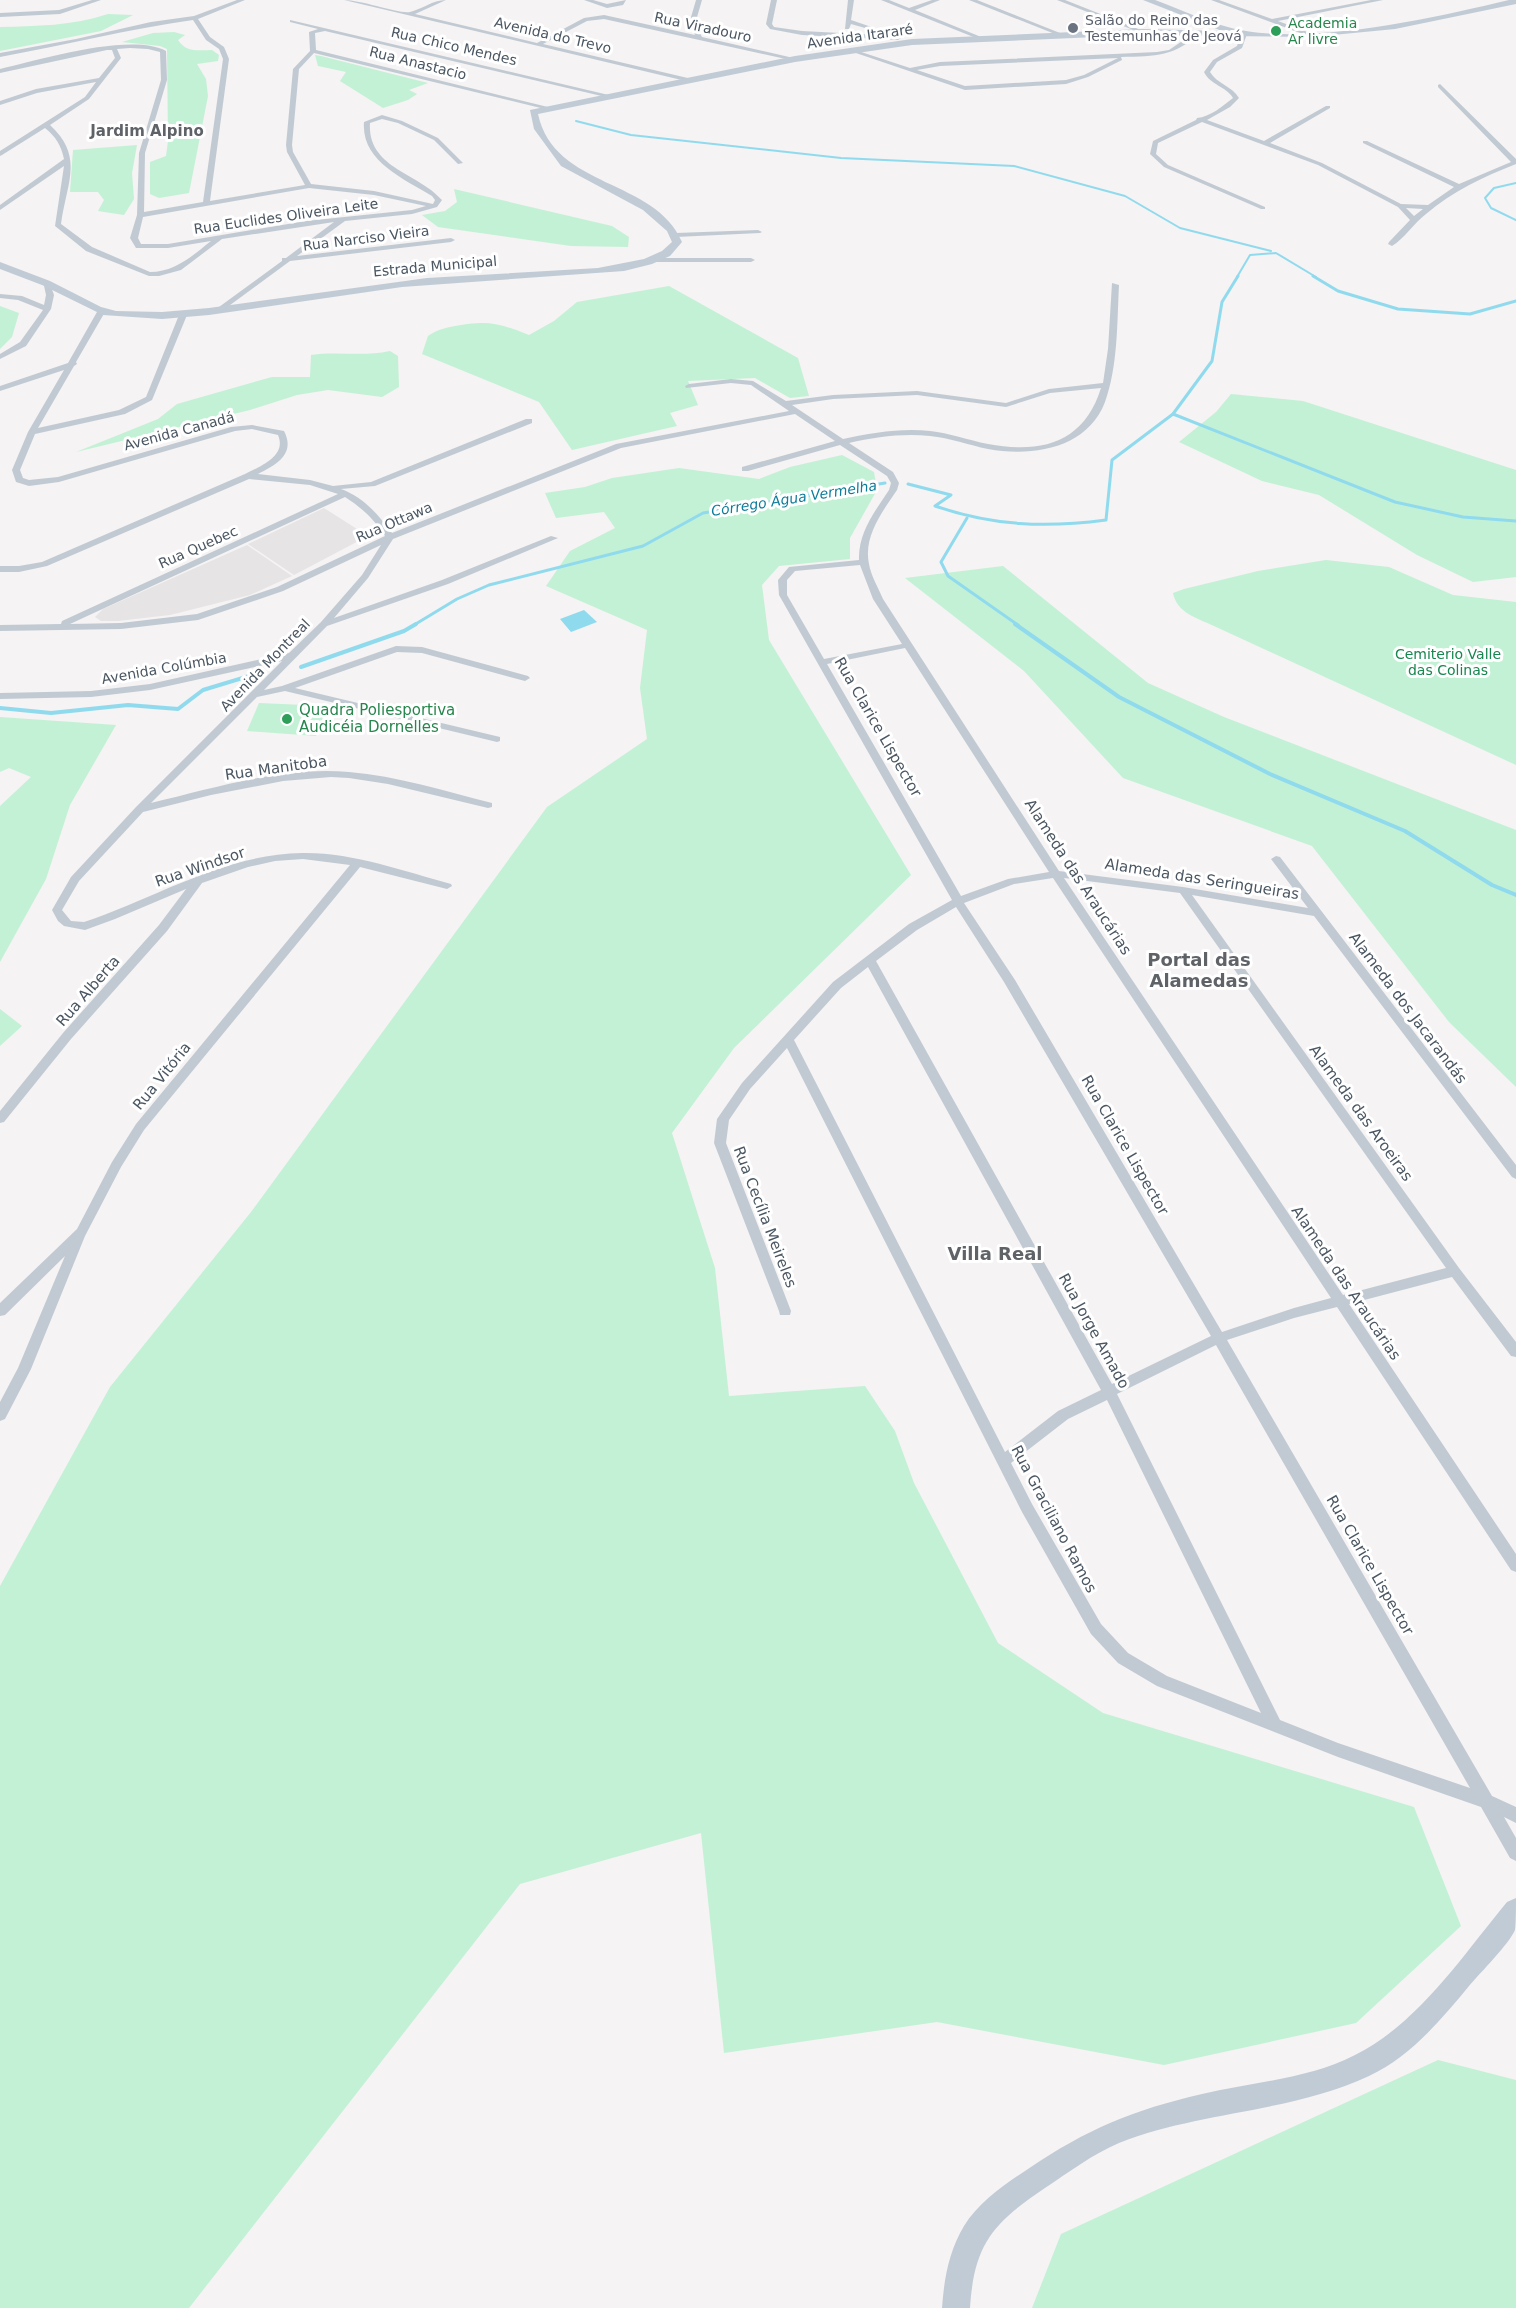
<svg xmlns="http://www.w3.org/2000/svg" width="1516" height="2308" font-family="'DejaVu Sans',sans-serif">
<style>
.education{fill:#e6e4e5}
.green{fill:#c3f1d5}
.water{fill:#90daee}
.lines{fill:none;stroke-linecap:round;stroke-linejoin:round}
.stream-far2{stroke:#90daee;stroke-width:2}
.stream-far1{stroke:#90daee;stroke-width:3}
.stream{stroke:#90daee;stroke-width:4}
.street{fill:#c1cad2;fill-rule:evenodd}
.secondary{fill:#c1cbd6;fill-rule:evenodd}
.worship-dot{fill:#6b7280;stroke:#fff;stroke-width:2}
.leisure-dot{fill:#2e9e5b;stroke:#fff;stroke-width:2}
.labels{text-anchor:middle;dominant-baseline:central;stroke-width:6;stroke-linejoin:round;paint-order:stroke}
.far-worship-label{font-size:14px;fill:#5b616d;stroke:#fff;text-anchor:start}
.far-leisure-label{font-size:14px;fill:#27864d;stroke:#fff;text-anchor:start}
.far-street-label{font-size:14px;fill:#4a5661;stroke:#fff}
.far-water-label{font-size:14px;font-style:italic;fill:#0c7c9b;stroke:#fff}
.far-park-label{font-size:14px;fill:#17864f;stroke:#fff}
.far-quarter-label{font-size:15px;font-weight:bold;fill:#5f6368;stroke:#fff}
.leisure-label{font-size:15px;fill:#27864d;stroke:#fff;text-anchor:start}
.street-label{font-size:15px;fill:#4a5661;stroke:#fff}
.quarter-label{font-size:18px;font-weight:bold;fill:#5f6368;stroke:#fff}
</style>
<rect width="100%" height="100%" fill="#f5f3f3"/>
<g class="education">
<polygon points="324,508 368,536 294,575 248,544"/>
<polygon points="247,545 292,576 250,595 170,615 118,621 101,621 95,617 103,609"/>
</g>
<g class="green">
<path d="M108,14L133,15L101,31L0,51V27C37,26 72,26 108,14Z"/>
<path d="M174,32L185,35L178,40C186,53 199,50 212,50L219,55L218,61L197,64L206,79L208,96L189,193L159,198L150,194V162L166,156L168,141L167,49L160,46L122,42L153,33Z"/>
<polygon points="315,55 321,56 428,83 409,90 417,94 408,100 383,108 340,81 346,72 318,66"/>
<polygon points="137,145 132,173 134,199 124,215 98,211 104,200 98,192 70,192 73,150"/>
<polygon points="454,189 612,226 629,237 628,247 571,246 438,227 422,215 445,211 457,202"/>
<path d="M669,286L798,358L809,396L790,398L755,378L688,381L698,405L670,413L677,426L572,450L539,402L422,354L428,336C436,330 445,328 455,326C487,320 499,323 529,335L554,321L577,302Z"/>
<polygon points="0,306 19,313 12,337 0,349"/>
<path d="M390,351L398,356L399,387L382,397L328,390L297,395L250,410L76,452L158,419L177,404L272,377H310L311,355C338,351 363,357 390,351Z"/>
<polygon points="1231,394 1303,401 1516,470 1516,577 1473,582 1417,555 1319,495 1262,481 1179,442 1216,412"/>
<polygon points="842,455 874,472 877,490 850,538 850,559 779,566 762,585 769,640 911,875 734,1048 672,1133 715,1268 729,1396 865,1386 895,1431 914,1483 998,1643 1103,1713 1414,1807 1461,1926 1356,2023 1164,2065 937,2022 724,2053 701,1833 520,1884 189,2308 0,2308 0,1586 110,1387 251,1212 547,807 647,739 640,688 647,630 546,586 570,551 615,528 604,512 556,518 545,493 585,487 612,478 679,468 759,479 790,467"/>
<path d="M1326,560L1389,567L1453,595L1516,602V765L1214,626C1197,618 1177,613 1173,593L1184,589L1258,571Z"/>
<polygon points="1003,566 1148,683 1224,717 1516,830 1516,1087 1449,1022 1312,846 1123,778 1024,671 905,578"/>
<polygon points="259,703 327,706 316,736 247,731"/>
<polygon points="0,717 116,725 70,805 46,879 0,962 0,806 31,777 9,768 0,772"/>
<polygon points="0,1009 22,1026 0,1046"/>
<polygon points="1438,2060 1516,2080 1516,2308 1032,2308 1061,2234"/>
</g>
<polygon class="water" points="584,610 597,622 571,632 560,619"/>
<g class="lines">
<g class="stream-far2">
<polyline points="576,121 631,135 841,158 1014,166 1125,196 1180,228 1271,251"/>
<polyline points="1516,183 1494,188 1485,198 1491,208 1516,220"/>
<polyline points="1237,277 1250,255 1276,253 1316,277"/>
</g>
<g class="stream-far1">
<polyline points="1313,276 1338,291 1398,309 1470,314 1516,301"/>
<polyline points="1173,414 1395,502 1463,517 1516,521"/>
<path d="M908,484L951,495L935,506C993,526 1046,528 1106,520L1112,460L1173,414L1212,361L1222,302L1238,276"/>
<polyline points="967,518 941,562 948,576 1018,625"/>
<polyline points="414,625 457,599 489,585 643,546 703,513 885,483"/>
</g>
<g class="stream">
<polyline points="1015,624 1119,697 1270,774 1405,831 1492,885 1516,895"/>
<polyline points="301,667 404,631 416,624"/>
<polyline points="0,708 51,713 128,705 178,709 203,690 256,674"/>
</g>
<g class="street">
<polygon points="92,0 101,0 60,14 0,17 0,13 59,10"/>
<path d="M237,0H245L198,19L210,37L224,47L229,59L210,201L305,185L287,152L286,145L293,69L310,51L309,32L318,29L290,22V20L613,96L610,98L325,31L315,33L316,50L552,108L549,110L314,53L299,69L292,145L293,152L311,184L374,191L433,204L435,200L432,196C403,178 361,161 364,122L382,115L402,121L438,138L463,163L458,164L434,140L398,123L382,119L370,123C367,168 419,173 442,200L437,207L412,214L345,221L297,256L451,238L455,240L451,242L290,261L222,311L218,309L219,307L282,261V258H286L334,222L222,239L181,270L159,276H149L86,251L55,226L64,166L0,210V205L64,159C61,145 56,137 45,128L2,155L0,156V151L85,97L96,82L37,93L0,105V101L36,89L99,78L115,58L112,50H107L0,73V69C39,60 131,32 166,51L167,80L145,153L144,212L203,202L223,59L219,49L206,40L193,20C128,29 65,45 0,57V53L76,39L151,22L194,16ZM130,48L148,49L160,52L161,80L139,153L137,215L130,238L136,248H168L211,241C192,256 175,272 150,272L92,247L61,224C66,184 85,157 50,125L89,99L121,58L117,49ZM309,188L374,195L426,206L412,210L306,221L168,244H141L138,238L143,217Z"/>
<path d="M344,0C362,0 398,14 410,12C423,9 432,0 446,0L415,14L537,43L584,18L604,15L695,35L689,24L696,0H702L695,24L702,37L798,59L795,61L604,19L587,21L543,44L692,79L690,82Z"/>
<polygon points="584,0 593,0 607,4 626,0 623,5 607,8"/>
<polygon points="771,0 777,0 772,24 774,27 802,31 898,36 901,38 898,40 802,35 770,29 766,24"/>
<polygon points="848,0 854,0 851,20 886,32 886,34 851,24 849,29 845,29"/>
<polygon points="881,0 889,0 909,8 932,0 940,0 915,10 986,39 981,40"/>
<polygon points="969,0 977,0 1065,35 1060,36"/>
<polygon points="1057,0 1065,0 1146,32 1141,33"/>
<polygon points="1211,0 1219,0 1272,19 1371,0 1383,0 1278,21 1313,34 1311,37"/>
<path d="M1197,31L1202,32C1173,57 1157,56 1121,57L1122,60L1088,77L1066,84L965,90L850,51L855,50L910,68L940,62L1157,52L1169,50ZM1118,58L1084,75L1066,80L965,86L917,70L940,66Z"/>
<path d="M1244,32L1247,34L1242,48L1217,62L1210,72C1217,84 1232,86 1239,98L1230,107L1207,120L1264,141L1326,106H1330V108L1270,143L1322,163L1401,204L1428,205L1454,187L1363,143V141H1367L1459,184L1511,162L1438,87V85L1440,84L1516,159V164C1483,177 1453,191 1426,214C1414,223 1404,239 1392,246L1388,244L1389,242L1410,220L1398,207L1318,165L1202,122L1158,143L1156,154L1168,165L1265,207V209H1261L1164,167L1150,154L1153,141L1196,120L1197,118C1210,117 1223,106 1233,98C1226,86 1210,85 1204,72L1213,60L1237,46L1241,34ZM1406,208L1423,209L1414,216Z"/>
<polygon points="758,230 762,232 760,233 676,237 672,235 676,233"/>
<polygon points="650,258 751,258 755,260 751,262 653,262 649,260"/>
<polygon points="43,281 49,281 54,295 51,309 26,346 0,359 0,354 20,342 43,310 18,300 0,298 0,294 22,296 44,305 46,295"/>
<path d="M1112,283L1119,285C1117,324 1118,366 1105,402C1087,449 1032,457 988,449C969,445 950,438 930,436C903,433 875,437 849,443L893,472L899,483L897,490C883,511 863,536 869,564C871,576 878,587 883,599L1059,871L1183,887L1308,908L1271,859L1276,856L1280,857L1516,1165V1179L1512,1177L1314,916L1192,895L1459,1268L1516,1342V1357L1511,1356L1452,1277L1349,1304L1516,1554V1572L1511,1570L1337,1307L1294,1318L1227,1340L1492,1796L1516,1807V1823L1504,1817L1516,1838V1861L1510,1858L1481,1807L1338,1757L1157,1686L1118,1663L1091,1634L1022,1512L787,1048L750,1089L729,1120L726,1143L791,1311L790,1315H780L779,1311L714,1143L717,1119L742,1083L833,982L909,924L952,900L779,595L778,580L789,567L859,560C858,533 875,511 889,490L891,483L887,476L840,445L748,471H742V467L835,441L795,414L621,448L393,539L368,578L334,618L442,580L551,536L558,538L448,584L327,626L264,690L282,686L396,646L422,647L528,676L530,678L525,681L422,653L397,652L295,688L500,737V741L497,742L285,691L257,697L151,803C215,788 283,766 349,772C397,776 445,791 492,803V807L488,808L388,784L349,778L331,777L283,781L211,795L143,812L79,881L62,910L71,921L84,922C155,898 225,854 302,853C352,852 403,871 451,884L452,886L447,889L360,867L144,1130L121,1167L85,1236L31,1369L5,1419L0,1421V1402L18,1368L65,1256L5,1315L0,1316V1303L77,1229L112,1162L136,1124L350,865L303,859L275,861L248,867L202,883L167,931L71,1039L4,1122L0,1123V1111L63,1033L159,925L186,889L115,919L85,930L64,926L58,921L52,910L71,877L136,807L282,661L150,690L91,697L0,699V693L91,691L150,684L289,653L321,622L362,575L381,545L283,591L198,620L121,629L0,631V625L61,624L62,621L338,494L310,485L249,479L47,566L19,572H0V566H19L42,562L245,474C261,466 287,456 278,435L252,429L235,431L59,482L29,486L16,482L12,470L28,432L64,370L0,391V386L68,363L97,312L101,310L105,312L76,362L77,364L74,366L38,428L119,410L146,397L179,315L183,313L187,315L152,400L125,414L35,434L20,470L23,478L29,480L58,477L231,427L252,425L284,431C296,454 276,465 258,474L310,480L333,486L371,482L526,419H532V423L375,486L341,489C363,497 378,514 392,533L616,444L789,411L751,385L731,383L686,388L685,386L689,384L731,379L753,381L786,401L833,395L917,391L1006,403L1049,389L1103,383L1108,349ZM1101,388C1084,443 1041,454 988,444C968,440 949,433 930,431C901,428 871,433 843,439L792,405L833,399L917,395L1006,407L1050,393ZM345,497C362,508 374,519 385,536L277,587L197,614L121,623L70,624ZM860,565L873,599L902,644L824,659L787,595V580L795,571ZM905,648L1049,872L1008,879L961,896L827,664ZM1053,878L1331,1298L1294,1308L1222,1332L1015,980L964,903L1014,884ZM1064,878L1180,893L1446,1268L1343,1295ZM956,907L1004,982L1211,1336L1112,1384L876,961L917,930ZM868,967L1101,1390L1058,1411L1005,1452L794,1040L841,988ZM1216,1345L1225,1361L1470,1788L1338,1743L1280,1720L1117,1394ZM1107,1400L1261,1713L1167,1676L1128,1653L1101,1624L1032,1504L1011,1463L1068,1419Z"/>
</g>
<g class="secondary">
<path d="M1143,0H1155C1185,11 1214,26 1246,31C1322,43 1434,18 1509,0H1516V4L1395,29L1312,37L1143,35L912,45L795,62L538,114C554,189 655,178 682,242L670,256L652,264L624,271L402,287L209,315L162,319L103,315L42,285L0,269V262L50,281L101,307L116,311L162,312L209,308L427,278L598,268L644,259L662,251L672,242L667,231L643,210L561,166L534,129L530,110L795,56L912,39L1143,29L1222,31Z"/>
<path d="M1516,1898C1516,1907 1516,1922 1515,1930C1509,1944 1481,1972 1469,1986C1441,2020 1410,2057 1369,2076C1290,2113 1199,2111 1119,2143C1093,2154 1069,2172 1045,2188C993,2223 974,2244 970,2308H942C944,2279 949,2251 964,2226C979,2202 1005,2184 1028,2169C1087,2129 1133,2110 1202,2094C1252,2082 1309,2079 1355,2055C1419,2023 1463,1955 1507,1902Z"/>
</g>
</g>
<circle class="worship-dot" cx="1073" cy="28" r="6"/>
<g class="leisure-dot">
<circle cx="1276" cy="31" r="6"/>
<circle cx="287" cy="719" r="6"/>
</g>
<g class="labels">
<g class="far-worship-label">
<text x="1085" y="20">Salão do Reino das<tspan x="1085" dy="16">Testemunhas de Jeová</tspan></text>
</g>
<g class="far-leisure-label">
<text x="1288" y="23">Academia<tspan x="1288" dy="16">Ar livre</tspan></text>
</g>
<g class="far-street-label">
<text transform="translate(703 27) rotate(12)">Rua Viradouro</text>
<text transform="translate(553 35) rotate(13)">Avenida do Trevo</text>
<text transform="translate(860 36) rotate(-8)">Avenida Itararé</text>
<text transform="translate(454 46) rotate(13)">Rua Chico Mendes</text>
<text transform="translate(418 63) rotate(14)">Rua Anastacio</text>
<text transform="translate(286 216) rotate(-8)">Rua Euclides Oliveira Leite</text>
<text transform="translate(366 238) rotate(-7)">Rua Narciso Vieira</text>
<text transform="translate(435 266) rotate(-5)">Estrada Municipal</text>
<text transform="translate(179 431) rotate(-15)">Avenida Canadá</text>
<text transform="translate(394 522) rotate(-23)">Rua Ottawa</text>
<text transform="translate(198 547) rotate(-24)">Rua Quebec</text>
<text transform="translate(265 665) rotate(-46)">Avenida Montreal</text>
<text transform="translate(164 668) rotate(-10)">Avenida Colúmbia</text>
</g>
<g class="far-water-label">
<text transform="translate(794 498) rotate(-9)">Córrego Água Vermelha</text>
</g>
<g class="far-park-label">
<text x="1448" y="654">Cemiterio Valle<tspan x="1448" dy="16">das Colinas</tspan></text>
</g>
<g class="far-quarter-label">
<text x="147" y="131">Jardim Alpino</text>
</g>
<g class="leisure-label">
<text x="299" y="710">Quadra Poliesportiva<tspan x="299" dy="17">Audicéia Dornelles</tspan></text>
</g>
<g class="street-label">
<text transform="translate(878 727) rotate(60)">Rua Clarice Lispector</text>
<text transform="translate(276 768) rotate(-8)">Rua Manitoba</text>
<text transform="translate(200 867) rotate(-19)">Rua Windsor</text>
<text transform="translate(1078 877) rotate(57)">Alameda das Araucárias</text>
<text transform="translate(1202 879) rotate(9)">Alameda das Seringueiras</text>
<text transform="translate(88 991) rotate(-49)">Rua Alberta</text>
<text transform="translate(1408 1008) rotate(53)">Alameda dos Jacarandás</text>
<text transform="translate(162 1076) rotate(-51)">Rua Vitória</text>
<text transform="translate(1361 1113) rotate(54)">Alameda das Aroeiras</text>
<text transform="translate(1125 1145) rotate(60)">Rua Clarice Lispector</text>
<text transform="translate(765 1217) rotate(69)">Rua Cecília Meireles</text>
<text transform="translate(1346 1283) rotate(56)">Alameda das Araucárias</text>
<text transform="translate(1094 1331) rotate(61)">Rua Jorge Amado</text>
<text transform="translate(1054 1519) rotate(62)">Rua Graciliano Ramos</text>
<text transform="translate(1370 1565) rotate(60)">Rua Clarice Lispector</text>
</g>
<g class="quarter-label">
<text x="1199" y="959">Portal das<tspan x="1199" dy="21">Alamedas</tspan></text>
<text x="995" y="1253">Villa Real</text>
</g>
</g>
</svg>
